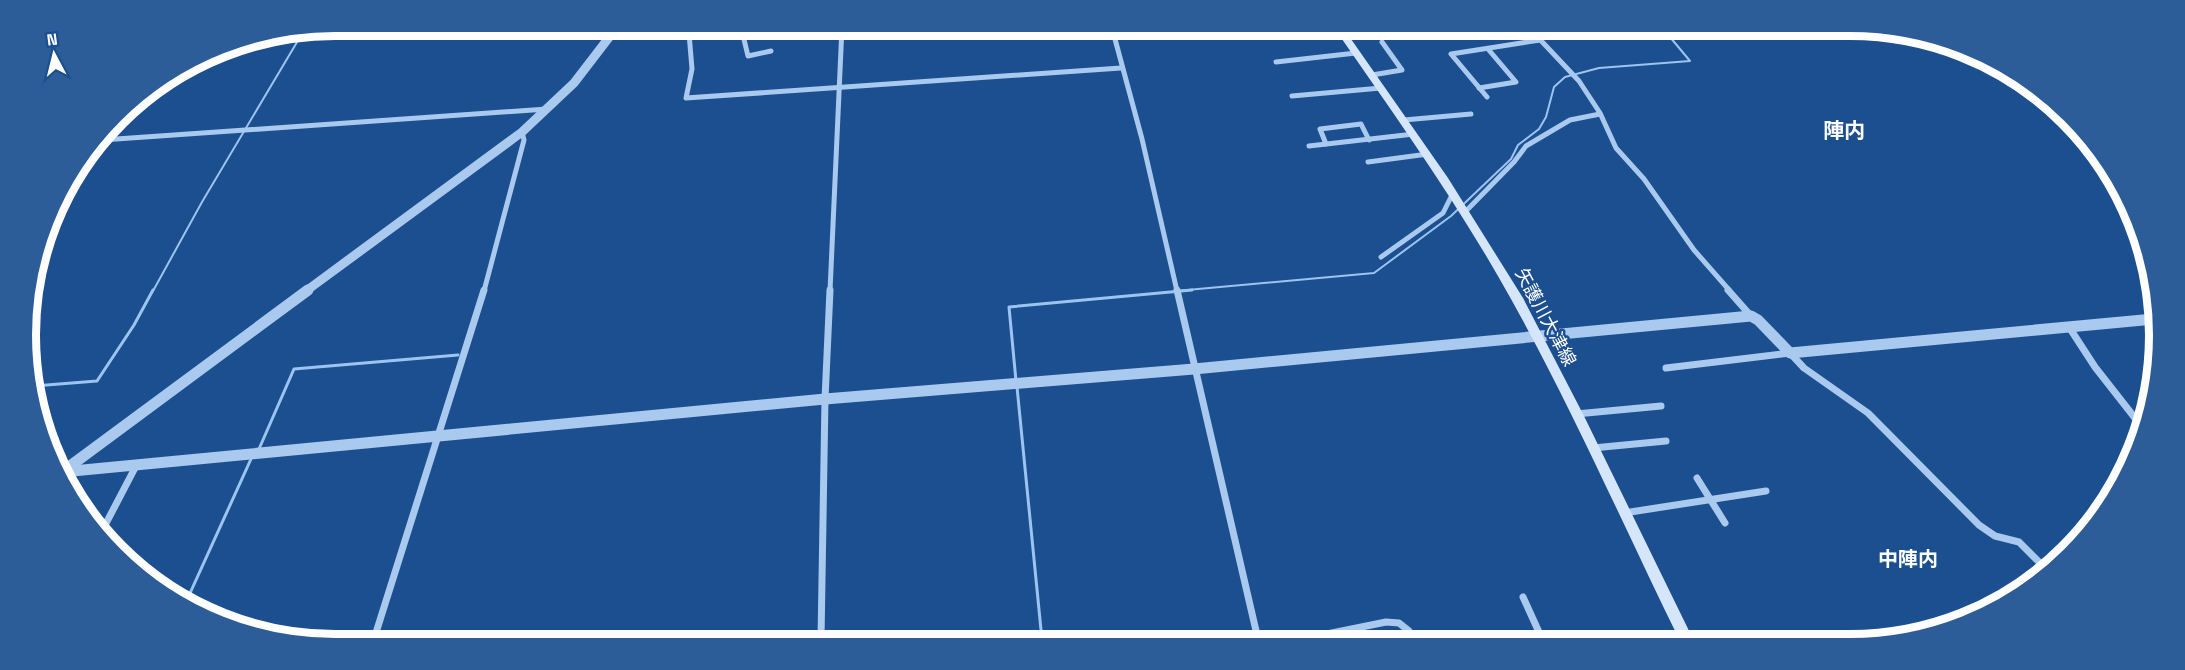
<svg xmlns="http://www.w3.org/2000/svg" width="2185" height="670" font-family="'Space Grotesk','Noto Sans JP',sans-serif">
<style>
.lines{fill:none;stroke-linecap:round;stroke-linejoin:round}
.stream-far1{stroke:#9cc4f0;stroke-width:2}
.stream{stroke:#9cc4f0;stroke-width:3}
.minor-far1{stroke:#a9c9ee;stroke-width:5}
.minor{stroke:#a9c9ee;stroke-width:7}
.tertiary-far1{stroke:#a9c9ee;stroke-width:9}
.tertiary{stroke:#a9c9ee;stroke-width:11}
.secondary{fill:#d6e6fa;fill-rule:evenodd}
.labels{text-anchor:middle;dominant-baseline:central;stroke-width:5;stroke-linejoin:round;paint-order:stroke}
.street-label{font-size:18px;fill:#fff;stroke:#1b4f8f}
.neighbourhood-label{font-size:20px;font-weight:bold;fill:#fff;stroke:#1b4f8f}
.quarter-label{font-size:21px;font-weight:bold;fill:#fff;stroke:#1b4f8f}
.rim{fill:none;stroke:#fff;stroke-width:8}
</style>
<rect width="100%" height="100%" fill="#1b4f8f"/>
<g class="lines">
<g class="stream-far1">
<polyline points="153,291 202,202 303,32"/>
<polyline points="1176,291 1374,273 1451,216 1511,159 1518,145 1539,129 1546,117 1554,87 1565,77 1599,68 1690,61 1665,31"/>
</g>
<g class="stream">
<polyline points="1016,381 1009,307 1192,290"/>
<polyline points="34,386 97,381 134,325 153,290"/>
<polyline points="1017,387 1042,640"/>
<polyline points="259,449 294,369 458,355"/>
<polyline points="186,602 251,459"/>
</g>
<g class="minor-far1">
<polyline points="582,26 584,32 615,29"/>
<polyline points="741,27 748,56 771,51"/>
<polyline points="1112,28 1142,139 1177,291"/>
<polyline points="1492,30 1507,30"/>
<polyline points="1531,30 1579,81 1600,113 1616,148 1644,179 1694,250 1730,291"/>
<polyline points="689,33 692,69 686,98 1121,68"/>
<polyline points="1262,33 1290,29"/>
<polyline points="611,35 689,33 736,27"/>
<polyline points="1276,62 1356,53"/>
<polyline points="1372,75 1402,70 1382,42"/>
<polyline points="1479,88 1516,82 1488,49"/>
<polyline points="1292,96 1381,88"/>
<polyline points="1487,97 1451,54 1540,40"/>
<polyline points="1404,120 1471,114"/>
<polyline points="102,140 547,109"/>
<polyline points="1326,144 1320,129 1361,124 1369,140"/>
<polyline points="1309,146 1414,134"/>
<polyline points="1368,162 1428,154"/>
<polyline points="1465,212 1514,162 1526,146 1570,120 1600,114"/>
<polyline points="1381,257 1443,213 1453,193"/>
<polyline points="484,291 524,140 522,132"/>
<polyline points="830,291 842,27"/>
</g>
<g class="minor">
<polyline points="1177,290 1257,635"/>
<polyline points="1728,290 1751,316"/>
<polyline points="2069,327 2095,367 2142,427"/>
<polyline points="1666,368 1790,353 1804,368 1868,413 1979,525 1995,536 2019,542 2048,571"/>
<polyline points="1576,414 1661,406"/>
<polyline points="1593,448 1666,441"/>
<polyline points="1697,478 1725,523"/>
<polyline points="1624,513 1766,491"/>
<polyline points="102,531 136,466"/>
<polyline points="1523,597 1543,641"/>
<polyline points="374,639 484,290"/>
<polyline points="821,640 825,399 830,290"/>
<polyline points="1216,640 1257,635 1322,635 1386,622 1399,623 1409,631 1414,641"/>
</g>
<polyline class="tertiary-far1" points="306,291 522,132 574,83 617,27"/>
<g class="tertiary">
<polyline points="62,472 825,399 1194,369 1751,316 1758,320 1790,353 2154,319"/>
<polyline points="62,472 308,290"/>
</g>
<path class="secondary" d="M1335,29H1344L1448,178L1523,298L1583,414L1694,641H1680C1624,527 1573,410 1511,299C1459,205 1396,117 1335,29Z"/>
</g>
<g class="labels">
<g class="street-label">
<text transform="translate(1546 317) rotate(62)">矢護川大津線</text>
</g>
<g class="neighbourhood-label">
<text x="1908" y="559">中陣内</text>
</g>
<g class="quarter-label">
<text x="1844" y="130">陣内</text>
</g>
</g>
<path d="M0 0H2185V670H0ZM335 36H1850A299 299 0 0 1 2149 335V335A299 299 0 0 1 1850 634H335A299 299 0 0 1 36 335V335A299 299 0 0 1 335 36Z" fill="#2d5d98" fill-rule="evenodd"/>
<path class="rim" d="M335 36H1850A299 299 0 0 1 2149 335V335A299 299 0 0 1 1850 634H335A299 299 0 0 1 36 335V335A299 299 0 0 1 335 36Z"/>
<g transform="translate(54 54) rotate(353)" stroke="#1b4f8f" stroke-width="4.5" paint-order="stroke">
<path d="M0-4.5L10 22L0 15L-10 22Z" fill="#ffffff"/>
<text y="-9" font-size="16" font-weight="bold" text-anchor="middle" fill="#ffffff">N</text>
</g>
</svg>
